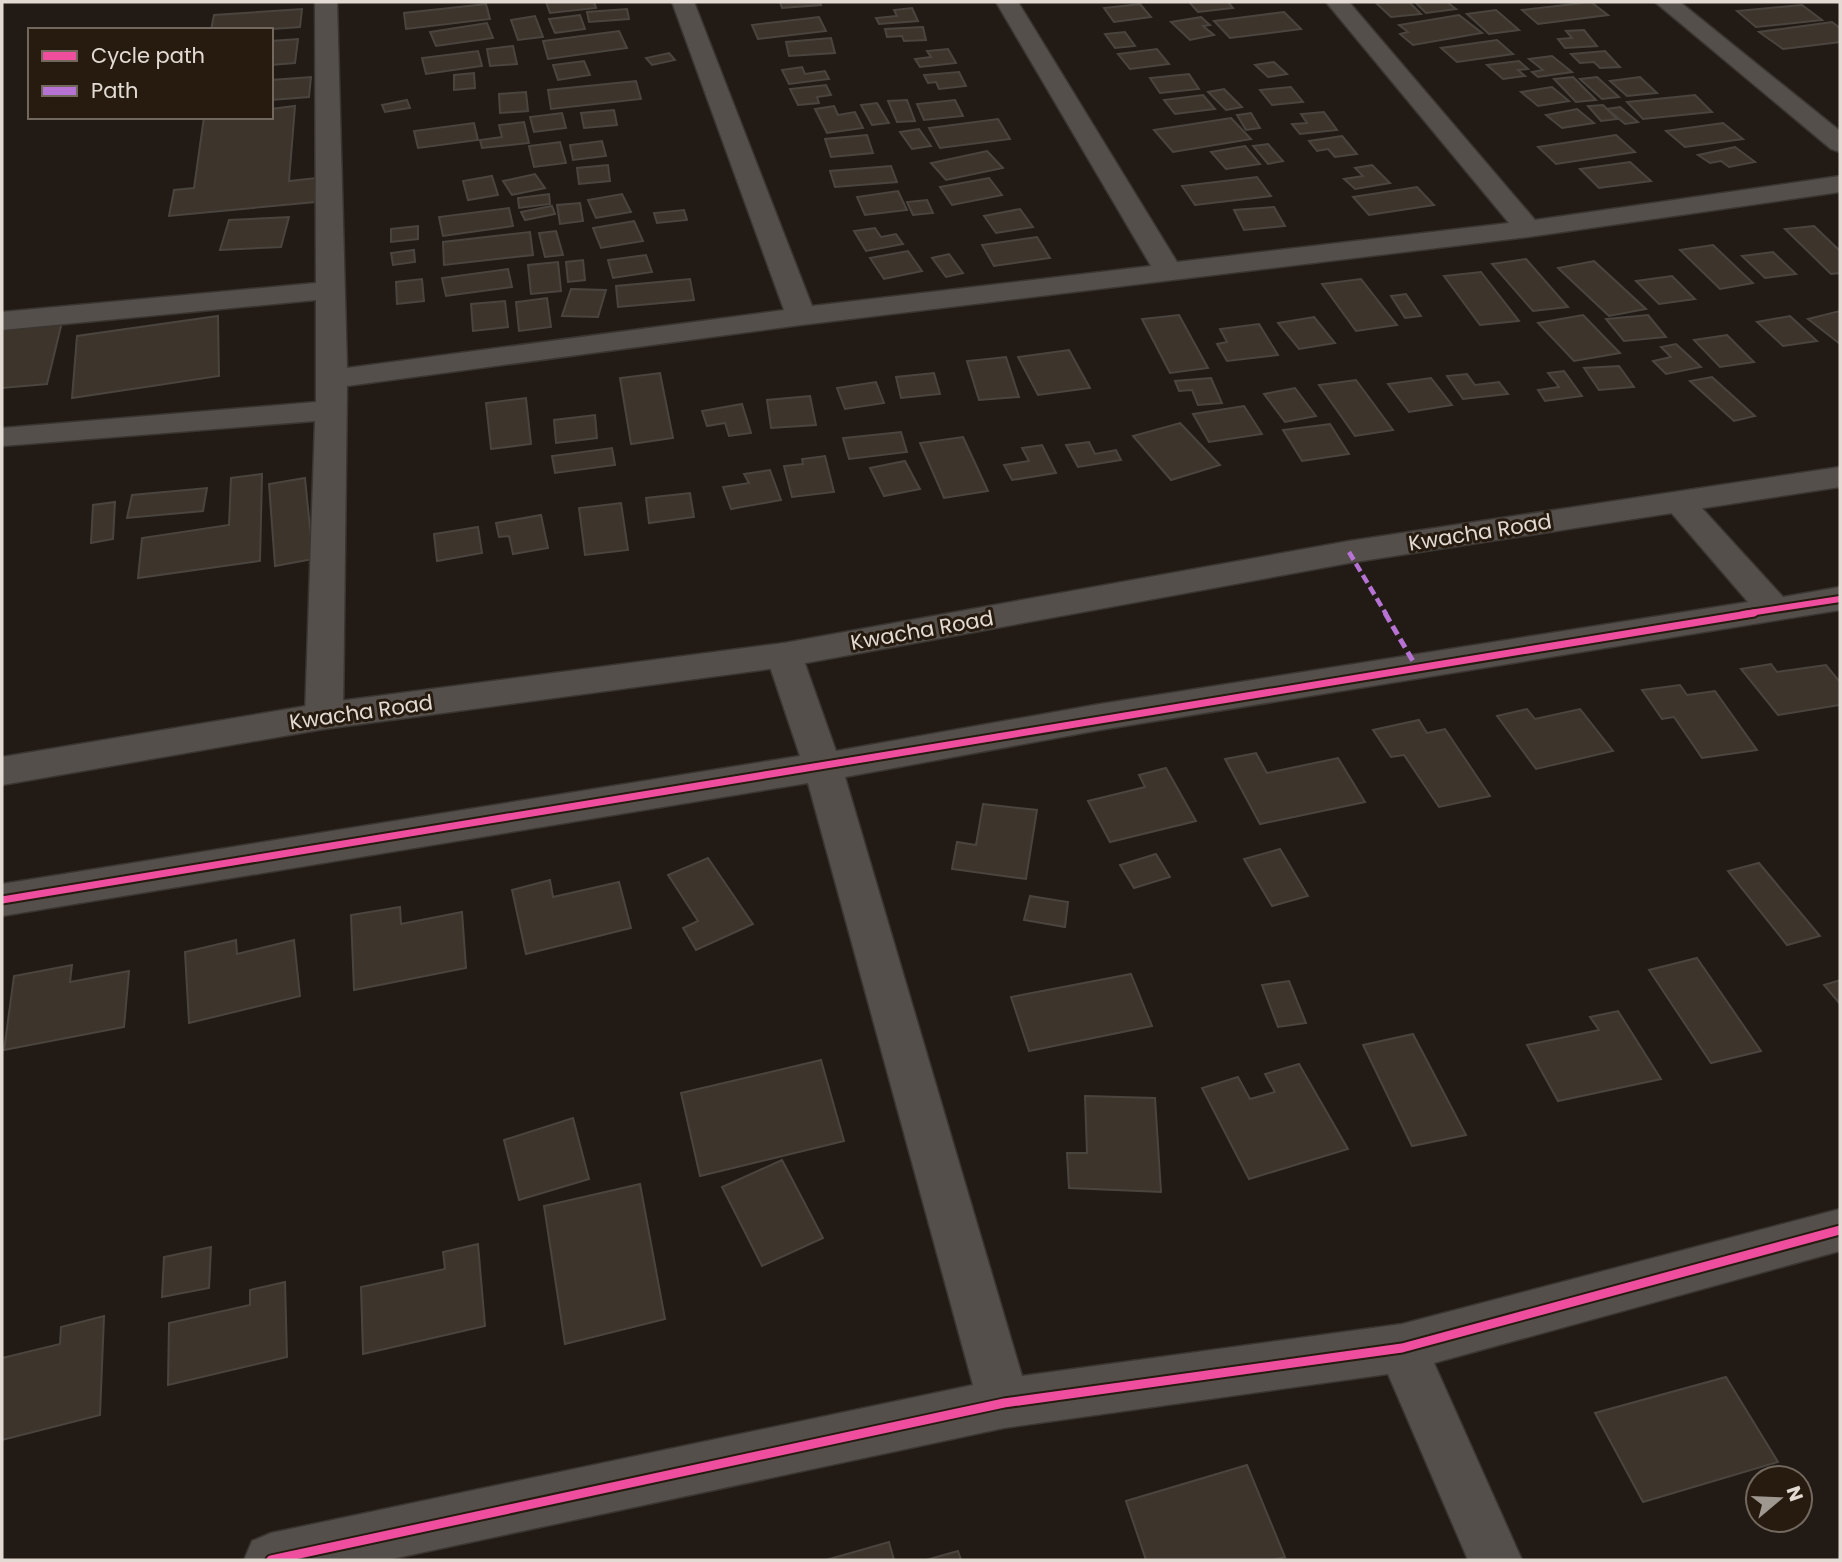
<svg xmlns="http://www.w3.org/2000/svg" width="1842" height="1562" font-family="Poppins,sans-serif">
<style>
.building{fill:#3d342c;stroke:#4a443f;stroke-width:2}
.lines{fill:none;stroke-linecap:round;stroke-linejoin:round}
.street-casing{stroke:#3a3531;stroke-width:3}
.secondary-casing{stroke:#3a3531;stroke-width:3}
.street{fill:#544f4a;fill-rule:evenodd}
.secondary{fill:#544f4a;fill-rule:evenodd}
.quiet-far1{stroke:#b673d3;stroke-width:4.5;stroke-dasharray:9 4.5;stroke-linecap:butt}
.quiet{stroke:#b673d3;stroke-width:5;stroke-dasharray:10 5;stroke-linecap:butt}
.cycleway-far2-casing{stroke:#271b10;stroke-width:10}
.cycleway-far1-casing{stroke:#271b10;stroke-width:11}
.cycleway-casing{stroke:#271b10;stroke-width:13}
.cycleway-far2{stroke:#ef4d9e;stroke-width:6}
.cycleway-far1{stroke:#ef4d9e;stroke-width:7}
.cycleway{stroke:#ef4d9e;stroke-width:9}
.labels{text-anchor:middle;dominant-baseline:central;stroke-width:6;stroke-linejoin:round;paint-order:stroke}
.street-label{font-size:21px;fill:#e3dbd3;stroke:#271b10}
</style>
<rect width="100%" height="100%" fill="#221b15"/>
<g class="building">
<polygon points="546,2 594,2 596,8 550,13"/>
<polygon points="780,2 820,2 821,5 782,8"/>
<polygon points="1189,2 1228,2 1233,8 1198,12"/>
<polygon points="1409,2 1421,14 1391,17 1376,3"/>
<polygon points="1415,2 1447,2 1456,9 1426,13"/>
<polygon points="1591,2 1608,15 1538,24 1522,10"/>
<polygon points="486,4 490,19 406,29 404,13"/>
<polygon points="1140,4 1151,17 1114,22 1104,8"/>
<polygon points="1802,5 1822,20 1756,27 1737,11"/>
<polygon points="912,8 918,21 879,24 876,18 897,16 894,10"/>
<polygon points="302,9 300,27 272,29 271,32 271,30 211,30 214,15"/>
<polygon points="627,9 629,19 589,22 587,12"/>
<polygon points="1496,10 1519,30 1489,34 1467,14"/>
<polygon points="1284,12 1301,29 1230,38 1214,21"/>
<polygon points="580,15 585,29 555,33 549,19"/>
<polygon points="1459,15 1482,33 1413,45 1400,34 1408,32 1399,25"/>
<polygon points="535,16 543,37 518,40 511,20"/>
<polygon points="819,17 826,31 758,39 752,25"/>
<polygon points="1201,17 1210,25 1203,26 1214,35 1190,40 1171,22"/>
<polygon points="1832,22 1840,28 1840,42 1783,49 1759,32"/>
<polygon points="487,23 493,38 436,46 430,32"/>
<polygon points="923,27 926,40 904,41 902,36 887,37 885,29"/>
<polygon points="1584,30 1597,46 1565,48 1558,39 1572,38 1566,31"/>
<polygon points="619,31 627,48 548,59 543,41"/>
<polygon points="1125,32 1135,46 1115,48 1105,34"/>
<polygon points="831,38 835,53 789,56 786,42"/>
<polygon points="298,39 295,63 271,65 271,41"/>
<polygon points="1497,40 1513,54 1457,62 1441,48"/>
<polygon points="513,46 517,64 490,66 487,49"/>
<polygon points="948,49 956,63 920,67 915,59 931,57 927,51"/>
<polygon points="1157,49 1169,64 1130,69 1118,54"/>
<polygon points="478,51 482,66 426,74 422,58"/>
<polygon points="1605,51 1620,67 1600,68 1594,62 1580,63 1571,54"/>
<polygon points="669,53 675,60 652,65 646,58"/>
<polygon points="1552,56 1572,72 1538,77 1532,72 1543,70 1529,59"/>
<polygon points="584,61 590,75 558,80 553,65"/>
<polygon points="1519,61 1528,69 1518,70 1525,76 1503,79 1487,65"/>
<polygon points="1274,62 1287,74 1268,77 1255,65"/>
<polygon points="802,67 805,74 825,71 829,79 789,84 782,70"/>
<polygon points="959,72 966,86 939,89 936,82 928,83 924,75"/>
<polygon points="474,73 475,88 454,90 454,75"/>
<polygon points="1189,74 1199,89 1160,93 1150,78"/>
<polygon points="311,77 309,97 271,100 271,80"/>
<polygon points="1573,77 1596,100 1576,102 1554,79"/>
<polygon points="1597,77 1619,97 1602,99 1580,79"/>
<polygon points="1640,77 1657,93 1627,96 1610,81"/>
<polygon points="636,81 641,99 551,109 548,90"/>
<polygon points="826,85 831,95 817,97 819,103 798,105 790,89"/>
<polygon points="1291,87 1303,102 1272,105 1260,90"/>
<polygon points="1552,87 1569,101 1538,106 1521,92"/>
<polygon points="1224,89 1242,107 1226,110 1208,92"/>
<polygon points="526,92 528,111 500,113 499,94"/>
<polygon points="1203,95 1215,109 1175,114 1164,100"/>
<polygon points="1695,95 1712,112 1643,119 1627,102"/>
<polygon points="407,100 410,108 385,112 382,105"/>
<polygon points="907,100 915,121 897,122 888,101"/>
<polygon points="955,100 963,116 924,120 917,104"/>
<polygon points="877,103 889,123 872,125 861,105"/>
<polygon points="1603,105 1617,119 1601,121 1588,106"/>
<polygon points="295,106 289,181 316,178 315,202 169,216 174,190 194,188 204,117 271,117 271,109"/>
<polygon points="834,106 838,115 855,112 863,128 827,133 815,109"/>
<polygon points="1620,107 1638,122 1625,124 1607,109"/>
<polygon points="1577,109 1594,123 1562,128 1546,115"/>
<polygon points="614,110 617,125 584,128 581,113"/>
<polygon points="1324,112 1337,130 1300,134 1292,124 1307,123 1301,114"/>
<polygon points="562,113 566,128 534,132 530,117"/>
<polygon points="1251,113 1260,128 1246,130 1237,115"/>
<polygon points="1231,118 1251,139 1173,152 1154,130"/>
<polygon points="998,119 1010,139 940,148 929,128"/>
<polygon points="524,122 529,143 482,148 480,140 502,137 499,125"/>
<polygon points="474,123 478,140 418,148 414,131"/>
<polygon points="1723,123 1743,139 1685,147 1666,131"/>
<polygon points="919,129 931,146 912,149 900,132"/>
<polygon points="867,135 873,153 831,157 825,139"/>
<polygon points="1616,135 1635,152 1556,164 1538,147"/>
<polygon points="1342,136 1357,154 1335,157 1328,149 1317,151 1309,141"/>
<polygon points="602,141 606,156 573,160 570,145"/>
<polygon points="560,142 566,163 534,167 529,146"/>
<polygon points="1268,144 1283,161 1268,164 1253,146"/>
<polygon points="1245,146 1260,164 1226,169 1211,152"/>
<polygon points="1735,147 1755,162 1729,167 1721,161 1710,163 1698,155"/>
<polygon points="987,151 1003,168 946,180 931,163"/>
<polygon points="1630,162 1651,181 1599,188 1580,169"/>
<polygon points="608,165 610,181 579,184 577,168"/>
<polygon points="1372,165 1390,183 1355,189 1344,179 1363,176 1355,168"/>
<polygon points="891,166 897,182 835,187 830,171"/>
<polygon points="535,174 545,188 512,195 503,181"/>
<polygon points="492,176 498,195 468,200 463,181"/>
<polygon points="1257,177 1271,196 1195,205 1182,186"/>
<polygon points="989,178 1002,195 952,205 940,187"/>
<polygon points="1417,187 1434,205 1369,215 1353,197"/>
<polygon points="898,191 907,210 865,215 857,197"/>
<polygon points="549,194 550,204 519,208 518,198"/>
<polygon points="622,194 631,212 596,218 588,200"/>
<polygon points="927,200 933,213 913,215 907,202"/>
<polygon points="580,203 583,221 560,224 557,205"/>
<polygon points="552,206 555,214 525,220 521,212"/>
<polygon points="1274,207 1285,226 1244,230 1234,210"/>
<polygon points="509,208 513,226 443,236 439,217"/>
<polygon points="1020,209 1033,227 996,233 984,216"/>
<polygon points="684,210 687,220 657,223 654,213"/>
<polygon points="289,217 281,247 220,250 229,220"/>
<polygon points="634,221 643,241 601,248 593,228"/>
<polygon points="418,226 418,239 391,242 391,229"/>
<polygon points="1814,226 1840,251 1840,273 1831,274 1785,229"/>
<polygon points="875,228 881,237 896,234 903,244 866,251 854,231"/>
<polygon points="556,231 563,255 545,257 539,233"/>
<polygon points="530,232 533,255 444,265 443,242"/>
<polygon points="1037,237 1050,258 994,266 982,245"/>
<polygon points="1713,245 1753,283 1720,289 1680,250"/>
<polygon points="414,250 415,262 393,265 391,253"/>
<polygon points="908,251 922,271 884,279 870,258"/>
<polygon points="1773,252 1796,274 1765,278 1742,256"/>
<polygon points="949,254 963,273 946,277 932,258"/>
<polygon points="646,255 652,272 613,278 608,260"/>
<polygon points="1526,259 1568,307 1533,311 1492,264"/>
<polygon points="583,260 585,280 568,282 566,262"/>
<polygon points="1594,261 1646,309 1609,316 1558,268"/>
<polygon points="558,262 561,291 531,294 528,265"/>
<polygon points="508,269 512,287 446,296 442,278"/>
<polygon points="1481,272 1519,321 1480,325 1444,276"/>
<polygon points="1672,276 1695,299 1659,304 1636,281"/>
<polygon points="422,279 424,301 397,304 396,282"/>
<polygon points="690,279 694,300 618,307 616,286"/>
<polygon points="1361,279 1397,325 1356,331 1322,284"/>
<polygon points="571,289 606,290 598,317 562,316"/>
<polygon points="1406,294 1421,316 1405,318 1391,296"/>
<polygon points="547,298 551,327 519,331 516,302"/>
<polygon points="505,301 508,327 473,331 471,304"/>
<polygon points="1840,311 1840,344 1808,319"/>
<polygon points="1179,315 1208,368 1170,373 1142,319"/>
<polygon points="1583,315 1620,353 1574,361 1538,323"/>
<polygon points="1648,315 1666,337 1624,341 1606,319"/>
<polygon points="218,316 219,376 72,398 77,336"/>
<polygon points="1790,316 1817,341 1783,346 1757,322"/>
<polygon points="1314,317 1335,343 1299,349 1278,323"/>
<polygon points="2,320 62,322 47,384 2,388"/>
<polygon points="1259,324 1278,355 1227,361 1217,344 1227,342 1220,329"/>
<polygon points="1727,335 1754,362 1720,367 1694,340"/>
<polygon points="1676,344 1701,367 1666,374 1653,361 1671,357 1661,347"/>
<polygon points="1069,350 1090,388 1038,395 1018,357"/>
<polygon points="1006,357 1019,397 979,400 967,361"/>
<polygon points="1619,366 1634,387 1599,390 1584,368"/>
<polygon points="1564,371 1582,396 1545,401 1538,390 1559,387 1548,373"/>
<polygon points="660,373 673,438 631,444 620,378"/>
<polygon points="934,373 940,394 901,398 896,377"/>
<polygon points="1467,374 1475,385 1499,382 1508,394 1463,399 1447,376"/>
<polygon points="1712,377 1755,416 1734,421 1690,381"/>
<polygon points="1211,378 1222,403 1198,405 1192,390 1179,391 1175,381"/>
<polygon points="1431,378 1452,405 1409,412 1388,384"/>
<polygon points="1356,380 1393,430 1355,436 1319,385"/>
<polygon points="876,382 884,403 845,409 837,388"/>
<polygon points="1295,388 1316,416 1285,422 1264,394"/>
<polygon points="810,396 816,425 771,428 767,400"/>
<polygon points="526,398 531,444 491,449 486,403"/>
<polygon points="742,404 751,433 729,436 725,423 707,426 702,411"/>
<polygon points="1244,406 1262,434 1209,442 1193,414"/>
<polygon points="595,415 597,438 556,443 554,420"/>
<polygon points="1180,423 1220,465 1171,480 1133,436"/>
<polygon points="1330,424 1349,454 1302,461 1283,430"/>
<polygon points="901,432 907,452 849,459 843,438"/>
<polygon points="963,437 988,491 944,498 920,443"/>
<polygon points="1089,442 1095,454 1116,450 1121,460 1078,467 1066,445"/>
<polygon points="1042,445 1056,473 1012,480 1004,465 1029,461 1022,448"/>
<polygon points="612,448 615,465 555,473 552,456"/>
<polygon points="825,456 834,492 792,497 784,466 803,464 802,459"/>
<polygon points="905,461 920,489 884,496 870,468"/>
<polygon points="770,470 781,500 731,509 723,487 749,483 744,474"/>
<polygon points="262,474 260,561 138,578 142,538 229,525 231,478"/>
<polygon points="305,478 313,559 275,566 269,484"/>
<polygon points="207,488 203,511 127,518 132,495"/>
<polygon points="690,493 694,517 649,523 646,498"/>
<polygon points="115,502 113,539 91,543 93,505"/>
<polygon points="621,503 628,550 585,555 579,508"/>
<polygon points="541,515 548,548 513,554 509,536 499,537 496,523"/>
<polygon points="478,527 482,553 437,561 434,534"/>
<polygon points="1771,664 1777,672 1826,665 1840,682 1840,705 1778,715 1741,669"/>
<polygon points="1680,685 1687,695 1715,691 1757,750 1702,758 1674,717 1662,719 1642,690"/>
<polygon points="1527,709 1535,719 1580,709 1613,751 1536,769 1497,716"/>
<polygon points="1419,720 1427,733 1445,729 1490,796 1439,807 1404,755 1391,757 1373,730"/>
<polygon points="1256,753 1267,773 1338,758 1365,802 1260,824 1225,759"/>
<polygon points="1166,768 1196,821 1110,842 1088,801 1145,787 1139,775"/>
<polygon points="983,804 1037,810 1026,879 952,869 957,842 976,845"/>
<polygon points="1280,849 1308,896 1272,906 1244,859"/>
<polygon points="1156,854 1170,877 1134,888 1120,865"/>
<polygon points="708,858 753,924 696,950 683,928 698,921 668,875"/>
<polygon points="1759,863 1820,936 1787,945 1728,871"/>
<polygon points="550,880 553,897 619,882 631,928 526,954 512,890"/>
<polygon points="1030,896 1068,902 1065,927 1024,920"/>
<polygon points="400,907 401,924 462,912 466,968 354,990 351,915"/>
<polygon points="236,940 237,954 294,940 300,996 189,1023 185,952"/>
<polygon points="1697,958 1761,1051 1711,1063 1649,970"/>
<polygon points="72,965 70,982 129,971 124,1027 4,1050 14,976"/>
<polygon points="1131,974 1152,1026 1029,1051 1011,997"/>
<polygon points="1840,980 1840,1004 1824,985"/>
<polygon points="1289,981 1306,1023 1278,1027 1262,985"/>
<polygon points="1618,1011 1661,1079 1558,1101 1527,1045 1599,1030 1590,1017"/>
<polygon points="1413,1034 1466,1135 1412,1146 1363,1045"/>
<polygon points="821,1060 844,1141 700,1176 681,1093"/>
<polygon points="1299,1064 1348,1149 1249,1179 1202,1088 1238,1077 1250,1099 1275,1092 1265,1074"/>
<polygon points="1085,1096 1155,1098 1161,1192 1069,1188 1067,1153 1087,1153"/>
<polygon points="573,1118 589,1179 519,1200 504,1140"/>
<polygon points="782,1160 823,1238 762,1266 722,1187"/>
<polygon points="640,1184 665,1319 565,1344 544,1206"/>
<polygon points="478,1244 485,1326 363,1354 361,1287 445,1269 443,1252"/>
<polygon points="211,1247 209,1288 162,1297 164,1257"/>
<polygon points="285,1282 287,1357 168,1385 169,1323 250,1305 250,1290"/>
<polygon points="104,1316 100,1415 2,1440 2,1358 60,1344 61,1327"/>
<polygon points="1726,1377 1778,1462 1643,1502 1595,1413"/>
<polygon points="1247,1465 1285,1557 1273,1560 1146,1560 1126,1501"/>
<polygon points="889,1542 894,1560 826,1560"/>
<polygon points="958,1551 961,1560 926,1560"/>
</g>
<g class="lines">
<defs>
<g id="street">
<polygon points="315,2 337,2 347,368 784,310 672,2 694,2 812,306 1151,266 996,2 1018,2 1177,262 1509,223 1326,2 1349,2 1535,220 1840,176 1840,192 1528,237 801,325 347,386 343,716 337,725 324,729 311,725 305,716 315,421 2,446 2,428 316,402 316,300 2,330 2,312 316,283"/>
<polygon points="1655,2 1680,2 1840,131 1840,152 1831,149"/>
<polygon points="1678,492 1690,495 1783,597 1840,587 1840,610 1100,730 845,777 1022,1376 1402,1324 1840,1209 1840,1251 1434,1363 1522,1560 1468,1560 1388,1374 1004,1428 387,1560 244,1560 252,1541 271,1533 973,1385 808,783 2,916 2,884 800,756 766,655 771,646 784,643 797,646 802,655 836,751 1100,704 1748,602 1662,502 1666,495"/>
</g>
<polygon id="secondary" points="1840,467 1840,487 1349,563 784,667 324,729 2,785 2,757 324,703 784,643 1349,541"/>
</defs>
<use href="#street" class="street-casing"/>
<use href="#secondary" class="secondary-casing"/>
<use href="#street" class="street"/>
<use href="#secondary" class="secondary"/>
<polyline class="quiet-far1" points="1349,552 1386,614"/>
<polyline class="quiet" points="1385,613 1417,668"/>
<defs>
<polyline id="cycleway-far2" points="1743,614 1840,599"/>
<path id="cycleway-far1" d="M2,900C586,805 1169,706 1754,613"/>
<polyline id="cycleway" points="271,1560 1004,1403 1402,1348 1840,1230"/>
</defs>
<use href="#cycleway-far2" class="cycleway-far2-casing"/>
<use href="#cycleway-far1" class="cycleway-far1-casing"/>
<use href="#cycleway" class="cycleway-casing"/>
<use href="#cycleway-far2" class="cycleway-far2"/>
<use href="#cycleway-far1" class="cycleway-far1"/>
<use href="#cycleway" class="cycleway"/>
</g>
<g class="labels">
<g class="street-label">
<text transform="translate(1480 532) rotate(-9)">Kwacha Road</text>
<text transform="translate(922 630) rotate(-10)">Kwacha Road</text>
<text transform="translate(361 712) rotate(-8)">Kwacha Road</text>
</g>
</g>
<rect width="1842" height="1562" fill="none" stroke="#e3dbd3" stroke-width="7"/>
<rect x="28" y="28" width="245" height="91" fill="#271b10" stroke="#72685e" stroke-width="2"/>
<rect x="42" y="51" width="35" height="10" fill="#ef4d9e" stroke="#72685e" stroke-width="2"/>
<text x="91" y="63" font-size="21" fill="#e3dbd3">Cycle path</text>
<rect x="42" y="86" width="35" height="10" fill="#b673d3" stroke="#72685e" stroke-width="2"/>
<text x="91" y="98" font-size="21" fill="#e3dbd3">Path</text>
<g transform="translate(1779 1499) rotate(71)"><circle r="33" fill="#271b10" stroke="#72685e" stroke-width="2"/>
<path d="M0-5L12 26L0 18L-12 26Z" fill="#9f9890"/>
<text y="-10" font-size="19" font-weight="bold" text-anchor="middle" fill="#e3dbd3">N</text>
</g>
</svg>
